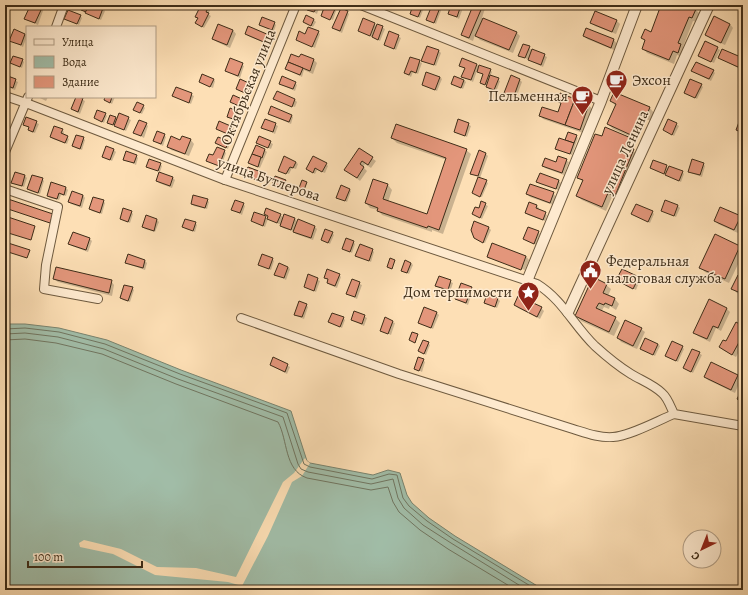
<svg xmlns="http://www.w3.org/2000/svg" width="748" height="595" font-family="Alegreya,serif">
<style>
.water{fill:#a1bda8;stroke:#79836e}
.pier{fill:#fddfb5}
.shadow{fill:#0003}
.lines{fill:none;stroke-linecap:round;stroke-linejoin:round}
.shore{stroke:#707560;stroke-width:1}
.building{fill:#e3967b;stroke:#3e2d18}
.minor-casing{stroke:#6e5a3f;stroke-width:10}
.tertiary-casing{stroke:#6e5a3f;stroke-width:12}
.minor{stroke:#feeacf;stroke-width:8}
.tertiary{stroke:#feeacf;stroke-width:10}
.labels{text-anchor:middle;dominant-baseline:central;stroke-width:3;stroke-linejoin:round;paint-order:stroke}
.poi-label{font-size:15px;fill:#3e2d18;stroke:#feeacf;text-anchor:start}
.street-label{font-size:15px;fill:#3e2d18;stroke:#feeacf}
</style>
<rect width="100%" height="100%" fill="#fddfb5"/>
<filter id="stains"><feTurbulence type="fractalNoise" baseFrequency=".005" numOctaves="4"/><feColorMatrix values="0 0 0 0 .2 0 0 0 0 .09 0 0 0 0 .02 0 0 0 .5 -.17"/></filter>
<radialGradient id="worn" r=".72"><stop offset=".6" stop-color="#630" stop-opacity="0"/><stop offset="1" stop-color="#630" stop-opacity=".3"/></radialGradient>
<polygon class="water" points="10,324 25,324 59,328 107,340 181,370 291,411 307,461 310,463 373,475 388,470 400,473 407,495 412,503 429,518 455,536 544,590 5,590 5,326"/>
<polygon class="pier" points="305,458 307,461 310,463 302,476 292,482 268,536 242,586 228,582 155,575 113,554 80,547 79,543 84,540 121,549 157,567 196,568 236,577 283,482 294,473"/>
<g class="shadow">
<polygon points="28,5 45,5 38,25 25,19 30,7"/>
<polygon points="79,5 93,5 103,9 105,11 101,20 85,12 83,10 84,7"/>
<polygon points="202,5 206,5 211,9 208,14 211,16 204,28 197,23 198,19 196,17"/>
<polygon points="254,5 263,5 262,8"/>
<polygon points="310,5 320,5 317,14 309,9"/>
<polygon points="388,5 400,5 398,9"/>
<polygon points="414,5 425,5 420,18 411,13"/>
<polygon points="433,5 438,5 442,8 436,24 427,19"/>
<polygon points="452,5 458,5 463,8 459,19 449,13"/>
<polygon points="468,5 486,5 482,18 516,32 520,36 513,53 480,40 475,35 473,41 466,38 462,35 472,10"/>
<polygon points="660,5 697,5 698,6 696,10 700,14 697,22 693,21 683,47 685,49 682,57 677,55 674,64 647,53 643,48 646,41 642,38 651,33 661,7"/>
<polygon points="334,9 336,11 333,20 323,15"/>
<polygon points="347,12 349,14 342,33 336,30 334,28"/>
<polygon points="80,16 82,18 79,25 65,18"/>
<polygon points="314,20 316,22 313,27 304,22"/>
<polygon points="617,21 620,24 616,34 595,26 592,23"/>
<polygon points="274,23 276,25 274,31 260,25"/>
<polygon points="374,24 377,27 378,25 385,29 380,41 359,31"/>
<polygon points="730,24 733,28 725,45 710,38 707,35"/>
<polygon points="586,29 614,40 617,44 614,50 587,39 584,36"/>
<polygon points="233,30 236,34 230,48 217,42 213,39"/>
<polygon points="318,32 320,34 315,48 297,39"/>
<polygon points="390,32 401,38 396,50 385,44"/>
<polygon points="25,34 27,36 23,47 10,40"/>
<polygon points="246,34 268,36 270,38 268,44 248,36"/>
<polygon points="705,42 720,50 714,63 699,56"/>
<polygon points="529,47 531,50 547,57 543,67 519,55"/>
<polygon points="439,51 441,53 436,66 422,60"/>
<polygon points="301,55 314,60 317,63 313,74 304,70 302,77 286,69 300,59"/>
<polygon points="410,58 422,63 418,74 413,72 411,77 405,73"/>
<polygon points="719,58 742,59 743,63 740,69"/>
<polygon points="22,60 24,62 22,68 11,63"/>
<polygon points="231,60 244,66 240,78 226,71"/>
<polygon points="477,65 480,67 490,70 492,72 490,77 500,81 496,92 489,89 487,86 481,83 484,75 477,71 473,82 463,76 465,69 461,66"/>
<polygon points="692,71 713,71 715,73 711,81"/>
<polygon points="5,76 18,82 15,90 5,86"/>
<polygon points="440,77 442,79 437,91 425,86 423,84"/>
<polygon points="213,79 215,81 213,88 200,82"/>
<polygon points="464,80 466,82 463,89 452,84"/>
<polygon points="520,80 522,82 516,98 507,95 505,93"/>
<polygon points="295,83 297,85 295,91 280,84"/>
<polygon points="250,85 252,87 249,95 237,89"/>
<polygon points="701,85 703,87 697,99 685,92"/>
<polygon points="177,88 194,96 191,104 173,96"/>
<polygon points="277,93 295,100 297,102 295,107 276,100 275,99"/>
<polygon points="614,93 650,108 654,113 651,121 644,118 636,139 613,129 608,124 616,106 611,101"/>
<polygon points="560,95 589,105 592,109 583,133 543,119 540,115 558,113 561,105 558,101"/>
<polygon points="233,96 246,103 244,108 231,102"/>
<polygon points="38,97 48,97 46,101"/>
<polygon points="77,97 85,101 80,114 72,109"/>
<polygon points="106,97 115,97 112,104 105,100"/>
<polygon points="143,106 145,108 142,114 134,110"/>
<polygon points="239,113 241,115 238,122 228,116"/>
<polygon points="105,114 107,116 104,123 95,118"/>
<polygon points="269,114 291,115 293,117 291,124"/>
<polygon points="120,115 131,120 126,131 117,127 114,124 114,125 109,123 116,118 118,120"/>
<polygon points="26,118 39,124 35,133 31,132 29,130 30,128 24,124"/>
<polygon points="266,120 278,126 275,134 263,127"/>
<polygon points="459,120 471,126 467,137 455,131"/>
<polygon points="668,120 679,126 674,136 664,130"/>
<polygon points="146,124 148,126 144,138 135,133"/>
<polygon points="233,128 235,130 232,136 217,129"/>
<polygon points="62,130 64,132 63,135 69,139 67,144 53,139 51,137"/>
<polygon points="164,135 166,137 163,146 154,141"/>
<polygon points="576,136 578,138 572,155 558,150 556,148 566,141"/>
<polygon points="182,137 191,140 194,144 189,156 171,150 168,146 181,141"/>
<polygon points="260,137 273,144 271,149 258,143"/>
<polygon points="83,138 85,140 82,150 76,148 73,146"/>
<polygon points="219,138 230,143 228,149 216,143"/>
<polygon points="392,138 466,150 471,154 443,234 432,230 432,232 382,215 378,210 370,208 366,203 374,181 388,185 392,190 388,202 427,216 447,160 397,143"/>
<polygon points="602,138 630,139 635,143 632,150 638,155 620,200 612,197 606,211 582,200 577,196 583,182 579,178"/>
<polygon points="359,149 376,161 371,168 365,164 363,167 367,171 360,181 346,170"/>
<polygon points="114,150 116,152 112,161 103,157"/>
<polygon points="265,150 267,152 260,168 252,165 250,163"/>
<polygon points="224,151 226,153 221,167 207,160"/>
<polygon points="486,154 488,156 480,178 488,183 482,197 473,193 479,177 472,173"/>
<polygon points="136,156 138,158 136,165 125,159"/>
<polygon points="559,157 569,162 564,175 545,168 543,166 557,163"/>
<polygon points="296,162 298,164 296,169 292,168 289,174 280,171"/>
<polygon points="160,164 162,166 160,172 147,166"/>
<polygon points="326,164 328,166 325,173 317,170 315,174 307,169"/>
<polygon points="703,164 705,166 702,177 691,173 689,171"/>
<polygon points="666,166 669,169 682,172 684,174 681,182 651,168"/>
<polygon points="15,173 25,176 27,178 24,187 14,184 12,182"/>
<polygon points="260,173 262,175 260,182 245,175"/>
<polygon points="160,174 173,178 175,180 172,188 159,183 157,181"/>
<polygon points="42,179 44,181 40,194 30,191 28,189"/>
<polygon points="285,181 287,183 284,190 273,185"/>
<polygon points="538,181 559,181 561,183 558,190 540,183"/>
<polygon points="52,184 66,188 68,190 66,196 61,195 59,200 50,198 48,196"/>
<polygon points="349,189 351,191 347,202 337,197"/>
<polygon points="72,192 83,195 85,198 82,208 71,204 69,202"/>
<polygon points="553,193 556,197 553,205 530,197 527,194"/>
<polygon points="207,200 209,202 207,209 194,206 192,204"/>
<polygon points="103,201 105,203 102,214 92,211 90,209"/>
<polygon points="482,203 488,206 482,219 474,214 479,210"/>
<polygon points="243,204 245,206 242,215 233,210"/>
<polygon points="537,206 539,208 538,210 547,215 545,221 528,215 526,213"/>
<polygon points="678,206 680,208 676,217 662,211"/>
<polygon points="131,212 133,214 130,223 121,219"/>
<polygon points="652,212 654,214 650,223 632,214"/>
<polygon points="255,213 268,219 265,227 252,221"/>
<polygon points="265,214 280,215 284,218 295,219 298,222 298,221 315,227 317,229 313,240 296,234 293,231 283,228 281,225 270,220 268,218 269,217"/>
<polygon points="740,217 743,220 743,230 740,227 738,233 718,224 715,220"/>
<polygon points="157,220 159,222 155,232 145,229 143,227"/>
<polygon points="195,223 197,225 195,232 186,229 184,227"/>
<polygon points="489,228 491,230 485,243 475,238"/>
<polygon points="538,232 540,234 536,245 524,239"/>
<polygon points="332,233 334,235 330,244 322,240"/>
<polygon points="90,239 92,241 88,252 72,246 70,244"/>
<polygon points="353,242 355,244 352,253 343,248"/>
<polygon points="739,247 743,251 743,254 729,283 705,272 701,268"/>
<polygon points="372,250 374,252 371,262 356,255"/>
<polygon points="128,255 145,261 147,263 145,270 128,264 126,262"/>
<polygon points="526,256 529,260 525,270 490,257 490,259 488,257"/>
<polygon points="272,259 274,261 271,270 259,265"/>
<polygon points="411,263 413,265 409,274 404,272 402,270"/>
<polygon points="288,267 290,269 286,280 276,274"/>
<polygon points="339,275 341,277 337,288 330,285 328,283 329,280 325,278"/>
<polygon points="309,276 320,281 316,292 305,287"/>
<polygon points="440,277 453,283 450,292 437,286"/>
<polygon points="743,277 743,296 737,293 733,289"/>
<polygon points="638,278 640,280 636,290 618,280"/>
<polygon points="54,279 111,281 114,285 112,296 58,282"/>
<polygon points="352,281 362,285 357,299 347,294"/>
<polygon points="606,285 611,289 608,296 615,299 619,304 616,310 610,306 609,309 604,307 601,312 615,318 620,323 614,336 581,321 577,316"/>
<polygon points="132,288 134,290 130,302 123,300 121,298"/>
<polygon points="471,288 473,290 468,305 456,299"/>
<polygon points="498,299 500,301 497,308 485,303"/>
<polygon points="709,300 727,309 730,312 721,331 716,328 710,342 698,336 694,332"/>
<polygon points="306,305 308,307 304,319 297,316 295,314"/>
<polygon points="515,305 541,308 544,311 540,319 518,308"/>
<polygon points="355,312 367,318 364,326 352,320"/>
<polygon points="437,313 439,315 433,329 419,323"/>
<polygon points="343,318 345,320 342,328 330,322"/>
<polygon points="385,319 395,323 391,335 381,330"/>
<polygon points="743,327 743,344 736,357 723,350 720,347"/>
<polygon points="641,329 645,332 637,349 621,342 618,338"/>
<polygon points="428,343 430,345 426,355 419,351"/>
<polygon points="658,344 660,346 655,356 641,349"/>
<polygon points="682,347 684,349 678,362 666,356"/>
<polygon points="693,350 702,355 693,373 684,368"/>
<polygon points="274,359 290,367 287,374 271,365"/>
<polygon points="423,360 425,362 422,372 415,368"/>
<polygon points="711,364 738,376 741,379 735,393 708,380 705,377"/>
</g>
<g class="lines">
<g class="shore">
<polyline points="5,329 25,328 59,332 105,344 180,374 287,413 304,464 310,467 372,479 389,474 397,475 403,498 409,506 427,521 453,539 537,590"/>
<polyline points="5,334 25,333 58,337 104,349 178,379 283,417 298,464 301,469 308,472 371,484 393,479 398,498 404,508 423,525 451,543 527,590"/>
<path d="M5,340L25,339L56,343L102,354L176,384L278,422C288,440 284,470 307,478L371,490L388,487L393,502L399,512L420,530L448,549L516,590"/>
</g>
</g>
<g class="building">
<polygon points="28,5 43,5 41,10"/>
<polygon points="81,5 89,5 86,12 81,10 83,6"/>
<polygon points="89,5 96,5 103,8 99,19 85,13"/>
<polygon points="201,5 209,6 206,12 209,13 202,27 195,23 198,18 195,17"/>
<polygon points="309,5 318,5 314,12 307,10"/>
<polygon points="325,5 335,9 330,20 321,16"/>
<polygon points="413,5 423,5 418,17 410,14"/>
<polygon points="432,5 441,5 434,23 426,20"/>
<polygon points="451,5 461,5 457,17 448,14"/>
<polygon points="467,5 483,5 469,38 461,35 472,8 466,6"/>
<polygon points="661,5 692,5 691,7 696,9 692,18 689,17 678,43 681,44 678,53 673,51 669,60 642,49 645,40 641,38 645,29 651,32"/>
<polygon points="30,6 41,10 35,23 24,19"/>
<polygon points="341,8 348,11 340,31 332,28"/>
<polygon points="68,10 81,15 77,24 64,19"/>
<polygon points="595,11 617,20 612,32 590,23"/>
<polygon points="306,15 314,19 311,26 303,22"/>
<polygon points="714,16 730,24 721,43 705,35"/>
<polygon points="262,17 275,22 272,30 259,25"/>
<polygon points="363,18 375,23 370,36 358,31"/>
<polygon points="483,18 517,32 509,50 475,36"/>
<polygon points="218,24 233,30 227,45 212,39"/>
<polygon points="377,24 383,26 378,40 372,37"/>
<polygon points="248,26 269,35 266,43 245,34"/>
<polygon points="308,27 319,31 312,47 296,40 299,31 305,34"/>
<polygon points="586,28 614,39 611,48 583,36"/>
<polygon points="14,29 25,34 21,45 9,41"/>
<polygon points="389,31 399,35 394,49 384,45"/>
<polygon points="705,41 718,47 711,62 698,56"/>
<polygon points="523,44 530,46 525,58 518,56"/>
<polygon points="427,46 439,50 434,65 421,61"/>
<polygon points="532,49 545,54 541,65 528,60"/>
<polygon points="722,49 743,58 738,67 718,58"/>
<polygon points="291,54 299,57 301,54 314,59 310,71 288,62"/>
<polygon points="13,56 23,59 20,67 10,63"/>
<polygon points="410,57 420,60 416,73 411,71 409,75 404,73"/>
<polygon points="230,58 243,63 238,76 225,71"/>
<polygon points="462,58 477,64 471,80 461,77 465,68 459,66"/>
<polygon points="288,62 303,68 300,75 285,69"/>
<polygon points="696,62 714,70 709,79 691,71"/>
<polygon points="479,65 491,69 485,85 480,83 483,74 477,72"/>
<polygon points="426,72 440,77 435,90 422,85"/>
<polygon points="202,74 214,79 210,87 199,82"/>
<polygon points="5,75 16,79 13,88 5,85"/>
<polygon points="490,75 499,78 494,90 486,87"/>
<polygon points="511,75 520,79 514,96 504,93"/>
<polygon points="282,76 296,82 293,89 279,84"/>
<polygon points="454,76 464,80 461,88 451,84"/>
<polygon points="240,79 251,84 247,94 236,89"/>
<polygon points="690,79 702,84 695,98 684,93"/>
<polygon points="176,87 192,93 189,103 172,96"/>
<polygon points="277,91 295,99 292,107 273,99"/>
<polygon points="614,92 650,107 646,117 640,114 631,135 607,124 616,104 610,101"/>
<polygon points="560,93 575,99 565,125 539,116 542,107 558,112 561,103 557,101"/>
<polygon points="233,95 244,100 241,107 230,102"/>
<polygon points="76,97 83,98 78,112 71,109"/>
<polygon points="105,97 112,97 110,103 104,100"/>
<polygon points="575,99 589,104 580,130 565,125"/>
<polygon points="137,102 144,105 140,113 133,110"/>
<polygon points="271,106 292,115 289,122 268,114"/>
<polygon points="230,108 239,112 236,120 227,117"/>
<polygon points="97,110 106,113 102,122 94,118"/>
<polygon points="119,113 129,117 124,130 114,126"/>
<polygon points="110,115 116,117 113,125 107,123"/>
<polygon points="26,117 37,121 33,132 28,130 29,127 23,125"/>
<polygon points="265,119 276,123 273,132 261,128"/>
<polygon points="458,119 469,123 465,136 454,132"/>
<polygon points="668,119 677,123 672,135 663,130"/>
<polygon points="139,120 147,123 141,136 133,133"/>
<polygon points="219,121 233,127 230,135 216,129"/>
<polygon points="739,122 743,124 743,133 736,130"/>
<polygon points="396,124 467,149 439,230 428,226 427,228 377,211 378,208 365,203 373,179 388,184 383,199 427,214 446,158 391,138"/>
<polygon points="54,126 63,129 61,133 68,136 65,143 50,137"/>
<polygon points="605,127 631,138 627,147 634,149 615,196 608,193 602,207 576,196 583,180 577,178 595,134 602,136"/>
<polygon points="157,131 165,134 161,144 153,141"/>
<polygon points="568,132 577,135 574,143 565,140"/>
<polygon points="76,135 84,137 80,149 72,146"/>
<polygon points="171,136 180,140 182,136 191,139 185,154 167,147"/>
<polygon points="259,136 271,141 268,148 256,143"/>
<polygon points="218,137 228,141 226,148 215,143"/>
<polygon points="559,138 574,143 570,154 555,149"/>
<polygon points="256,145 265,149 262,158 252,154"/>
<polygon points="106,146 114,149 110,160 102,157"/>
<polygon points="217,147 225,150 219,166 206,161 209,154 213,155"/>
<polygon points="359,148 373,157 368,165 362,161 360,164 364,167 357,178 344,170"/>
<polygon points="479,150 486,153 478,176 470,174"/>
<polygon points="126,151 137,155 134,163 123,160"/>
<polygon points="252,154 261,157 258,167 248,163"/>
<polygon points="284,156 296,162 293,168 290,167 286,174 278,171"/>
<polygon points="313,156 327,163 322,172 315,168 313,173 306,169"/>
<polygon points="558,156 567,159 562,173 542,166 545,158 556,162"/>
<polygon points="149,159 161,163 158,171 146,167"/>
<polygon points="692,159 704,163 700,175 688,172"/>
<polygon points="653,160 667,165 664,174 650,168"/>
<polygon points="669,166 683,171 679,181 665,175"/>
<polygon points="248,167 261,172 257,180 244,175"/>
<polygon points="15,172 25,175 22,186 11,183"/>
<polygon points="159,172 173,177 170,186 156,181"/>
<polygon points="540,173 559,180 556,189 536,182"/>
<polygon points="32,175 43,178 38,193 27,189"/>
<polygon points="275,176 286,180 282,189 272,185"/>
<polygon points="478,177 487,180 480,197 472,193"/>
<polygon points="302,180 307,182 304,190 299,188"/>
<polygon points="51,182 66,187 64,195 59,193 57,199 47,196"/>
<polygon points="530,184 554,192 550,203 526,194"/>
<polygon points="341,185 350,189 345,201 336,198"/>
<polygon points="72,191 83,195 80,206 68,202"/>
<polygon points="193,195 208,199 205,208 191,204"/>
<polygon points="93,197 104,200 100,213 89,209"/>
<polygon points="5,198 53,214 50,223 5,208"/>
<polygon points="235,200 244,203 240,213 231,210"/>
<polygon points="665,200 678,205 674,216 661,211"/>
<polygon points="481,201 486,203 480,218 472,214 475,207 479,208"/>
<polygon points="529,202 537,205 536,208 546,212 543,220 525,213"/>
<polygon points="636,204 653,211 648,222 631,214"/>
<polygon points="720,207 741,216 734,230 714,221"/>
<polygon points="123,208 132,211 128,222 120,219"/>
<polygon points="266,208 281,214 277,223 267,219 268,216 264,214"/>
<polygon points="254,212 266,216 263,226 251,221"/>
<polygon points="284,214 295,218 291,230 280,226"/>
<polygon points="146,215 157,219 154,231 142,227"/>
<polygon points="5,216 35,226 31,240 5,232"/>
<polygon points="743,218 743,229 739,227"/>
<polygon points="185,219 196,222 193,231 182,227"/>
<polygon points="298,219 315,226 311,238 293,232"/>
<polygon points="474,221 489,227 483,243 474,238 471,230"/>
<polygon points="528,227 539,231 534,244 523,239"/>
<polygon points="325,229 333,232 328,243 321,240"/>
<polygon points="73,232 90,238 86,250 68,244"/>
<polygon points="715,234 740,246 725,279 699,268"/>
<polygon points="346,238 354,241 350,252 342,249"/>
<polygon points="5,242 30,250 27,258 5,251"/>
<polygon points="492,243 526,256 521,270 487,257"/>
<polygon points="360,244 373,249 369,261 355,256"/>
<polygon points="128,254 145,260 143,268 125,263"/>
<polygon points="262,254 273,258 269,269 258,265"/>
<polygon points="390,258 395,260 392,269 387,267"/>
<polygon points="405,260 411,263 407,273 401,271"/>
<polygon points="279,263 288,267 284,278 274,275"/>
<polygon points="56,267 112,280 109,293 53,279"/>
<polygon points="327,269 340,274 335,286 327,283 328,279 324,278"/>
<polygon points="622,269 639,277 633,289 616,280"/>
<polygon points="308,274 318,278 314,291 304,287"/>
<polygon points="738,275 742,276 743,275 743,294 731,289"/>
<polygon points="439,276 451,280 448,290 435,286"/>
<polygon points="593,277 607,284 603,293 615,298 612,306 605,303 604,305 599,303 596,308 616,317 609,332 575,316"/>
<polygon points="352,279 360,282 355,297 346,294"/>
<polygon points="461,283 472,287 466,303 455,299"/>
<polygon points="124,285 133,287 128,301 120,298"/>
<polygon points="487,294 498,298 495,307 484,303"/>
<polygon points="518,296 542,307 537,317 514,305"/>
<polygon points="709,299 727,308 718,328 713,326 707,339 693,333"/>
<polygon points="299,301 307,304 302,317 294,315"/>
<polygon points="424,307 437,312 431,328 418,323"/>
<polygon points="354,311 365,315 362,324 351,320"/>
<polygon points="332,313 344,317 340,327 328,322"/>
<polygon points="385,317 393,321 388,334 380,331"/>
<polygon points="625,320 642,328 633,346 617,338"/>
<polygon points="736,322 743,326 743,335 732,355 719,347 723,340 726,341"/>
<polygon points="412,332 418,334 415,343 409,340"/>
<polygon points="645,338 658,344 653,355 640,349"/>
<polygon points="423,340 429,342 424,354 418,351"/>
<polygon points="672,341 683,346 676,361 665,356"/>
<polygon points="692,349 700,352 691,372 683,368"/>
<polygon points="273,357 288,364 285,372 270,365"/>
<polygon points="418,357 424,359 419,371 414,369"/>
<polygon points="711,362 738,375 731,390 704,377"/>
<polygon points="743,387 743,403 737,399"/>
</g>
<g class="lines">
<defs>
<g id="minor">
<polyline points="361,5 601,101"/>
<polyline points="56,27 64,5"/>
<path d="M5,96L26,103L225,180L537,284C563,300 574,326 595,346C606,356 618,366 631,374C641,380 654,385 662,393C668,398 671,408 674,414L743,426"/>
<polyline points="5,152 28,97"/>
<polyline points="225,180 296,5"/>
<polyline points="5,189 58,207 46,265 44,289 98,299"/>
<path d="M241,318L399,374L573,429C586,433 599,438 613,437C630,436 657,421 674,414"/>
</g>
<g id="tertiary">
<polyline points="527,281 601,101 637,5"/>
<polyline points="568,312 709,5"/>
</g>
</defs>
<use href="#minor" class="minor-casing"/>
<use href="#tertiary" class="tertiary-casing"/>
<use href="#minor" class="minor"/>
<use href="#tertiary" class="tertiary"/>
</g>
<defs>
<symbol id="cafe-pin" viewBox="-11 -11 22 30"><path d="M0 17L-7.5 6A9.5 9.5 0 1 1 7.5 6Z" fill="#8f2418" stroke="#feeacf"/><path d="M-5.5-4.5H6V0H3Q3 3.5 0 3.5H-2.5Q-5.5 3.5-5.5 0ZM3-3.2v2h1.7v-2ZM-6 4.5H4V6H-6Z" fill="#fff"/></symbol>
<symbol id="civic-pin" viewBox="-11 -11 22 30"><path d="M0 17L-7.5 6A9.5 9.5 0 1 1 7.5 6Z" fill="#8f2418" stroke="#feeacf"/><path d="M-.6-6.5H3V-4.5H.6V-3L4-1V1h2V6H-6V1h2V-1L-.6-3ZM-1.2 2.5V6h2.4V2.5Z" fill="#fff"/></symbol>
<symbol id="sight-pin" viewBox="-11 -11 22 30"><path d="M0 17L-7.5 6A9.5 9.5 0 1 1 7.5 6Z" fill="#8f2418" stroke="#feeacf"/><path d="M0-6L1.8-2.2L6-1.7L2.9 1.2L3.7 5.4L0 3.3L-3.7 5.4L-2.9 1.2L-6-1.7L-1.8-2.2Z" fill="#fff"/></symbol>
</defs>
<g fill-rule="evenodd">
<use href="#cafe-pin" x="604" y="68" width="25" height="34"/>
<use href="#cafe-pin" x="570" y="84" width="25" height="34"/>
<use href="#civic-pin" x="578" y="258" width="25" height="34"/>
<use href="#sight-pin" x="516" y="280" width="25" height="34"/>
</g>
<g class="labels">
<g class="poi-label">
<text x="632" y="80">Эхсон</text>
<text x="568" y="96" text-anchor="end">Пельменная</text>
<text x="606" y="261">Федеральная<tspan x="606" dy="17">налоговая служба</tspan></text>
<text x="512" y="292" text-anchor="end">Дом терпимости</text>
</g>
<g class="street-label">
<text transform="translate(248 87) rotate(-68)">Октябрьская улица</text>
<text transform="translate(625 152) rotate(-65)">улица Ленина</text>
<text transform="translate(269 179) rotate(19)">улица Бутлерова</text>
</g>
</g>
<rect width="748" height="595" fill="none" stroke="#fddfb5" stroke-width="20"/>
<rect x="6" y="6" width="736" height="583" fill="none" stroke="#3e2d18" stroke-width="2"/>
<rect x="10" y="10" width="728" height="575" fill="none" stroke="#3e2d18"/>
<rect x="26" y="26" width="130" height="72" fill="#feeacf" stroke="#b19e86"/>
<rect x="34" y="39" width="20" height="6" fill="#feeacf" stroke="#b19e86"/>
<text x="62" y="46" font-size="12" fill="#3e2d18">Улица</text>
<rect x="34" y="56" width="20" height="12" fill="#a1bda8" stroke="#b19e86"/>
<text x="62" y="66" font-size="12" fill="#3e2d18">Вода</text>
<rect x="34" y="76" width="20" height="12" fill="#e3967b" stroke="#b19e86"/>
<text x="62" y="86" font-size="12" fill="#3e2d18">Здание</text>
<g transform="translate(702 549) rotate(223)"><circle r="19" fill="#feeacf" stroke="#b19e86"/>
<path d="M0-3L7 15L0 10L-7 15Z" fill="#8f2418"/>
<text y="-6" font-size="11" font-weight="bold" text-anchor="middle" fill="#3e2d18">С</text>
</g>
<path d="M28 561v6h114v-6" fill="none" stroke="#3e2d18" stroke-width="2"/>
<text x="34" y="561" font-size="12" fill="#3e2d18" stroke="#feeacf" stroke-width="3" paint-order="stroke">100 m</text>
<rect width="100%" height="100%" filter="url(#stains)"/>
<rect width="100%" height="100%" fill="url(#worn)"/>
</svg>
